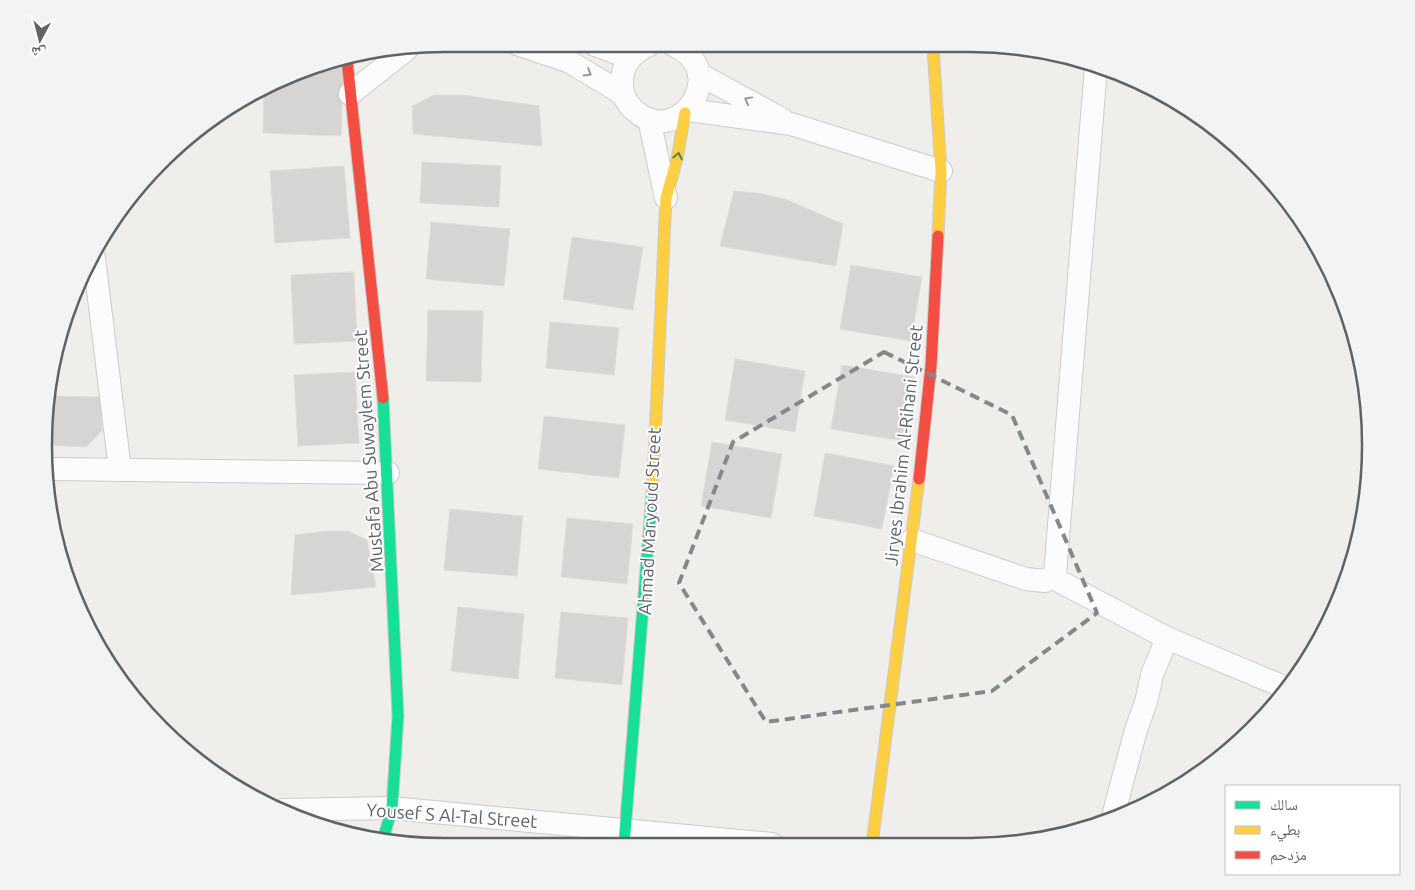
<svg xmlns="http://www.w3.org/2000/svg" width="1415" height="890" font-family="Ubuntu,'Noto Naskh Arabic',sans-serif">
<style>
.building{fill:#d6d5d3;stroke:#deddd9}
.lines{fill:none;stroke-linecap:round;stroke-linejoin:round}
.street-casing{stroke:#cbcccc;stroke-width:24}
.fast-casing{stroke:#cacacb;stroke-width:13}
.slow-casing{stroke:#cacacb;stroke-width:13}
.jam-casing{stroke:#cacacb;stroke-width:13}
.street{stroke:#fdfcfc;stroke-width:22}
.fast{stroke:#16e098;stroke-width:11}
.slow{stroke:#ffcf43;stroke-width:11}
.jam{stroke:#f24e42;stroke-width:11}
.oneway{stroke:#96999c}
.oneway2{stroke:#507c72}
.marked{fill:none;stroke:#84888a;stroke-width:4;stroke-dasharray:10 6;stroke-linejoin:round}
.labels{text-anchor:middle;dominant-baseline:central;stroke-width:4;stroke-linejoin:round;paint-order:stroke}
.street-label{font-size:18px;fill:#5f6368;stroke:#fff}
.rim{fill:none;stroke:#5f6368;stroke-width:2.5}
</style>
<rect width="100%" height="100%" fill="#efeeea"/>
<g class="building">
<polygon points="313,66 343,68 341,136 263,133 264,93"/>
<polygon points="434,95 462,95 539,106 542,146 413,134 412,106"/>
<polygon points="422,162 501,166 499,207 420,203"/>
<polygon points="344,166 350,238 275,243 270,171"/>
<polygon points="734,191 757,193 785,199 843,224 836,266 720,246"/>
<polygon points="431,222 510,229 504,286 426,279"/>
<polygon points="572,237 643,247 633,310 563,299"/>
<polygon points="851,265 922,277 911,341 840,329"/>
<polygon points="354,272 357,341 294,344 291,275"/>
<polygon points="428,310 483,311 481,382 426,381"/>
<polygon points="550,322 619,328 614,375 546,368"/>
<polygon points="735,359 805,371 795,432 725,420"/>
<polygon points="842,365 914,377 902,441 831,429"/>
<polygon points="355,372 359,443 298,446 294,375"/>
<polygon points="52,396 101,397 102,431 86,447 44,445"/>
<polygon points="544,416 625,425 619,478 538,469"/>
<polygon points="712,442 782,454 771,518 701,506"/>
<polygon points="825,453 894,466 882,529 814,516"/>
<polygon points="450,509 523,516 517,576 444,570"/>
<polygon points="567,518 633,524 627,584 561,577"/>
<polygon points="327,531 348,531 367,540 376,587 291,595 295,535"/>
<polygon points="458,607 524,614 518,679 451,671"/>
<polygon points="561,612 628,618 622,685 555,678"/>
</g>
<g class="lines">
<defs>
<g id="street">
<polyline points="517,44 568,61 623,94"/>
<polyline points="595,45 630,58"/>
<path d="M649,45C634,52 623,62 622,79C621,92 625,102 634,110C678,151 733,70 673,45"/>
<polyline points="699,74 782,119"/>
<polyline points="350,94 406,50"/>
<polyline points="689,110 791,124 941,171"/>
<polyline points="649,119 666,198"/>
<polyline points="94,258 120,470"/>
<polyline points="48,469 388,473"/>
<polyline points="912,540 1026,579 1045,581 1055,575 1096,67"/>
<polyline points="1053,578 1167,638 1152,675 1146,702 1136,730 1113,816"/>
<polyline points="1167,638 1289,689"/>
<polyline points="282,810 392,808 772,844"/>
</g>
<g id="fast">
<polyline points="383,840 392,808 398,716 383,398"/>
<polyline points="624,844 653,482"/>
</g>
<g id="slow">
<polyline points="933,47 941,171 938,236"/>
<polyline points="1368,410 1368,484"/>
<polyline points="653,482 666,198 677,159 685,113"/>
<polyline points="872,845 919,479"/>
</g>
<g id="jam">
<polyline points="347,60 383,398"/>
<polyline points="919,479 931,366 938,236"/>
</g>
</defs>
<use href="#street" class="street-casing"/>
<use href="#fast" class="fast-casing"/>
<use href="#slow" class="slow-casing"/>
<use href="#jam" class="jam-casing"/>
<use href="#street" class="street"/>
<use href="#fast" class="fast"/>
<use href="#slow" class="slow"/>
<use href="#jam" class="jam"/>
</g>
<defs><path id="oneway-chevron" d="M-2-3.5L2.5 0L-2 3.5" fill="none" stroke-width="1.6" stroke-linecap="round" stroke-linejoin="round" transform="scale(1.25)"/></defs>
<g class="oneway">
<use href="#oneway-chevron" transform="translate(588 73) rotate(31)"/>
<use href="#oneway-chevron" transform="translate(748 100) rotate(-151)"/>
</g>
<use class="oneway2" href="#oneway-chevron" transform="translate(678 156) rotate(-77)"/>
<path class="marked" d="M884,352L1012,415L1097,613L992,691L766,722L679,583L733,442Z"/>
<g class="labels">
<g class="street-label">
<text transform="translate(903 445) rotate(-84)">Jiryes Ibrahim Al-Rihani Street</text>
<text transform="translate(368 451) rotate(-94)">Mustafa Abu Suwaylem Street</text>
<text transform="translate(649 521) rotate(-87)">Ahmad Maryoud Street</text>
<text transform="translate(452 815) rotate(4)">Yousef S Al-Tal Street</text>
</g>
</g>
<path d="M0 0H1415V890H0ZM444 52H970A392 392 0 0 1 1362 444V446A392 392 0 0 1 970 838H444A392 392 0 0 1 52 446V444A392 392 0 0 1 444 52Z" fill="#f2f3f3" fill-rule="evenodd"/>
<path class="rim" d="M444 52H970A392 392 0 0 1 1362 444V446A392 392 0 0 1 970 838H444A392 392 0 0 1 52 446V444A392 392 0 0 1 444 52Z"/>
<rect x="1225" y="785" width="175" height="90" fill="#ffffff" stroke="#bfc1c3"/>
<rect x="1235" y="801" width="25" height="8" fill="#16e098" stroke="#bfc1c3"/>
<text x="1270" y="810" font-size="15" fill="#5f6368">سالك</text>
<rect x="1235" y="826" width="25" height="8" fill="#ffcf43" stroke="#bfc1c3"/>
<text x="1270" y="835" font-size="15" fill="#5f6368">بطيء</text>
<rect x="1235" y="851" width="25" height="8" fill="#f24e42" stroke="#bfc1c3"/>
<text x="1270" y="860" font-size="15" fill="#5f6368">مزدحم</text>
<g transform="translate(40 40) rotate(187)" stroke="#ffffff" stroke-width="4" paint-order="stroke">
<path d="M0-4L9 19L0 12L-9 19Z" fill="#5f6368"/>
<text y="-8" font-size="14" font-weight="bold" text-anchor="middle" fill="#5f6368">ش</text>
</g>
</svg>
